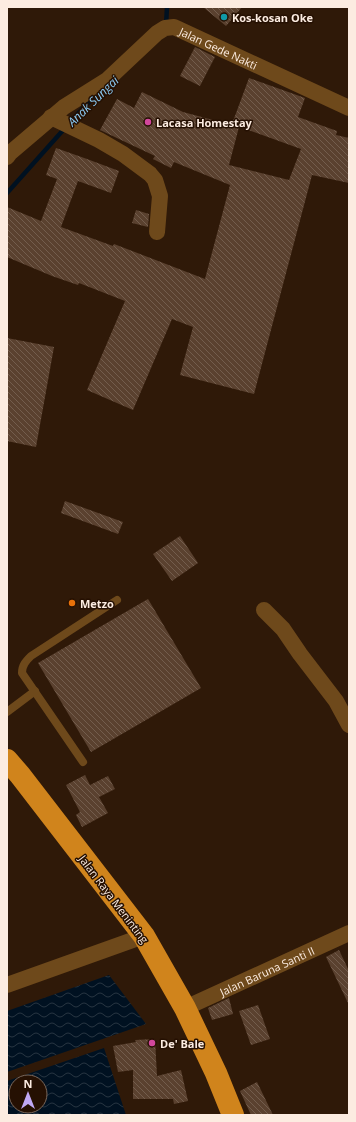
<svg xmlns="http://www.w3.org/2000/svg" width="356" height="1122" font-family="'Open Sans',sans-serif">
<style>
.water{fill:url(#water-waves);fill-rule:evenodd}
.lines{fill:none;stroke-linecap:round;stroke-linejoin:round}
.stream{stroke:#001121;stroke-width:4.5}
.building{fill:url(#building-back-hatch)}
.lane{stroke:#6e491b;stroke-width:8}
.street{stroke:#6e491b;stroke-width:16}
.highway{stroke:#d0841c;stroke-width:22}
.culture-dot{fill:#0f9aa8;stroke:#251002;stroke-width:1.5}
.hotel-dot{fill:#d1479c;stroke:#251002;stroke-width:1.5}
.food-dot{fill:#e8710a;stroke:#251002;stroke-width:1.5}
.labels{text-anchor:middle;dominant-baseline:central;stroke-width:3;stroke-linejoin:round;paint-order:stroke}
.poi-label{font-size:11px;font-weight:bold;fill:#fcece1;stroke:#251002;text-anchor:start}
.street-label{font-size:11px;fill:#fcece1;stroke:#251002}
.water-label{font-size:12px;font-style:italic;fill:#8bcaf4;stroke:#251002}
</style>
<defs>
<pattern id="water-waves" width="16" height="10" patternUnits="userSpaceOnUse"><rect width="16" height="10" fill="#001121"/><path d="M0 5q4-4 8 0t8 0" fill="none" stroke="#263441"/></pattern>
<pattern id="building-back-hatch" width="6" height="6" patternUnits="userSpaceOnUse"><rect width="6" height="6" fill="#5a412f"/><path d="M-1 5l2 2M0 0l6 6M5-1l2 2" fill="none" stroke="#735d4d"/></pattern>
</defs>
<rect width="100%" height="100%" fill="#2f1908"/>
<g class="water">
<polygon points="109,975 146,1024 7,1072 7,1011"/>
<path d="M104,1048L126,1115H7V1081ZM16,1082H40V1106H16Z"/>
</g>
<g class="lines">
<g class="stream">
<polyline points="166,25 167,7"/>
<polyline points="70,122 85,106 97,95"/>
<polyline points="7,193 65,128"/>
</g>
</g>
<g class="building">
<polygon points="203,7 242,7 226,26"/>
<polygon points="195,47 215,57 200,86 180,76"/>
<polygon points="249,78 305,98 298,117 337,131 336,135 349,138 349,183 312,175 254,394 180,375 193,327 172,319 133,410 87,390 125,301 79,283 78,285 52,276 7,257 7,207 41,221 57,179 46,175 56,148 87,159 119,171 111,193 78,181 61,227 113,246 114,244 205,279 230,185 174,162 171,168 153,159 155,156 100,130 117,99 134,108 142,92 183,112 239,127 229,165 289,180 301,149 232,124"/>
<polygon points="136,210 149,214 148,227 132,223"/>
<polygon points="7,338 54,347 36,447 7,441"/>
<polygon points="65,501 123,522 118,534 61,513"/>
<polygon points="180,536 198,563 172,581 153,554"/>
<polygon points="148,599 201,688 91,752 38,663"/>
<polygon points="85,775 90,785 108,776 115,789 99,797 108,813 82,827 76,815 80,812 66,785"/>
<polygon points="339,950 349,971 349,1005 326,957"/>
<polygon points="229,998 233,1014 212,1020 208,1008"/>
<polygon points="258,1005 270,1039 251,1045 239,1011"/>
<polygon points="155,1039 157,1076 181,1070 188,1101 174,1104 173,1099 133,1099 133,1070 118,1072 113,1046 136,1042 135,1040"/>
<polygon points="257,1082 273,1115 251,1115 240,1091"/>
</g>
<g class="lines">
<g class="lane">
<polyline points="7,712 35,691"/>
<path d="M83,762L22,673C22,665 26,661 31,656L117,600"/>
</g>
<g class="street">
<polyline points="51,117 99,140 123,154 150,174 155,180 160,196 157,232"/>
<path id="s1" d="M7,157L10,153L64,107L107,80L157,33L165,28L174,27L349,108"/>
<polyline points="264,610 283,629 300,654 336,701 349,725"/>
<polyline points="7,985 144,936"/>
<path id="s2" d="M185,1008L349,933"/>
</g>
<polyline class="highway" points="7,760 20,775 144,936 185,1008 216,1073 233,1115"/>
</g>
<circle class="culture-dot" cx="224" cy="17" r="4"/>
<g class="hotel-dot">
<circle cx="148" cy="122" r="4"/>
<circle cx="152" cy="1043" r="4"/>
</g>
<circle class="food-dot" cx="72" cy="603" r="4"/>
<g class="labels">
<g class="poi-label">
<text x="232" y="17">Kos-kosan Oke</text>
<text x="156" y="122">Lacasa Homestay</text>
<text x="80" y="603">Metzo</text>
<text x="160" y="1043">De' Bale</text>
</g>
<g class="street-label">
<text stroke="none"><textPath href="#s1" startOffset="263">Jalan Gede Nakti</textPath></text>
<text transform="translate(114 899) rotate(53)">Jalan Raya Meninting</text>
<text stroke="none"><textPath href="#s2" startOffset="90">Jalan Baruna Santi II</textPath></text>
</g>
<g class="water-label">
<text transform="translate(93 101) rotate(-44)">Anak Sungai</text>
</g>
</g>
<rect width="356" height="1122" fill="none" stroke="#fcece1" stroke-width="16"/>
<g transform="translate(28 1094)"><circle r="19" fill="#251002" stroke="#7b685b"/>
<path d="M0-3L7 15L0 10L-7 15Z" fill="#c0a8f4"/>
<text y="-6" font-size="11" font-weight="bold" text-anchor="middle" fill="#fcece1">N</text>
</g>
</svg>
